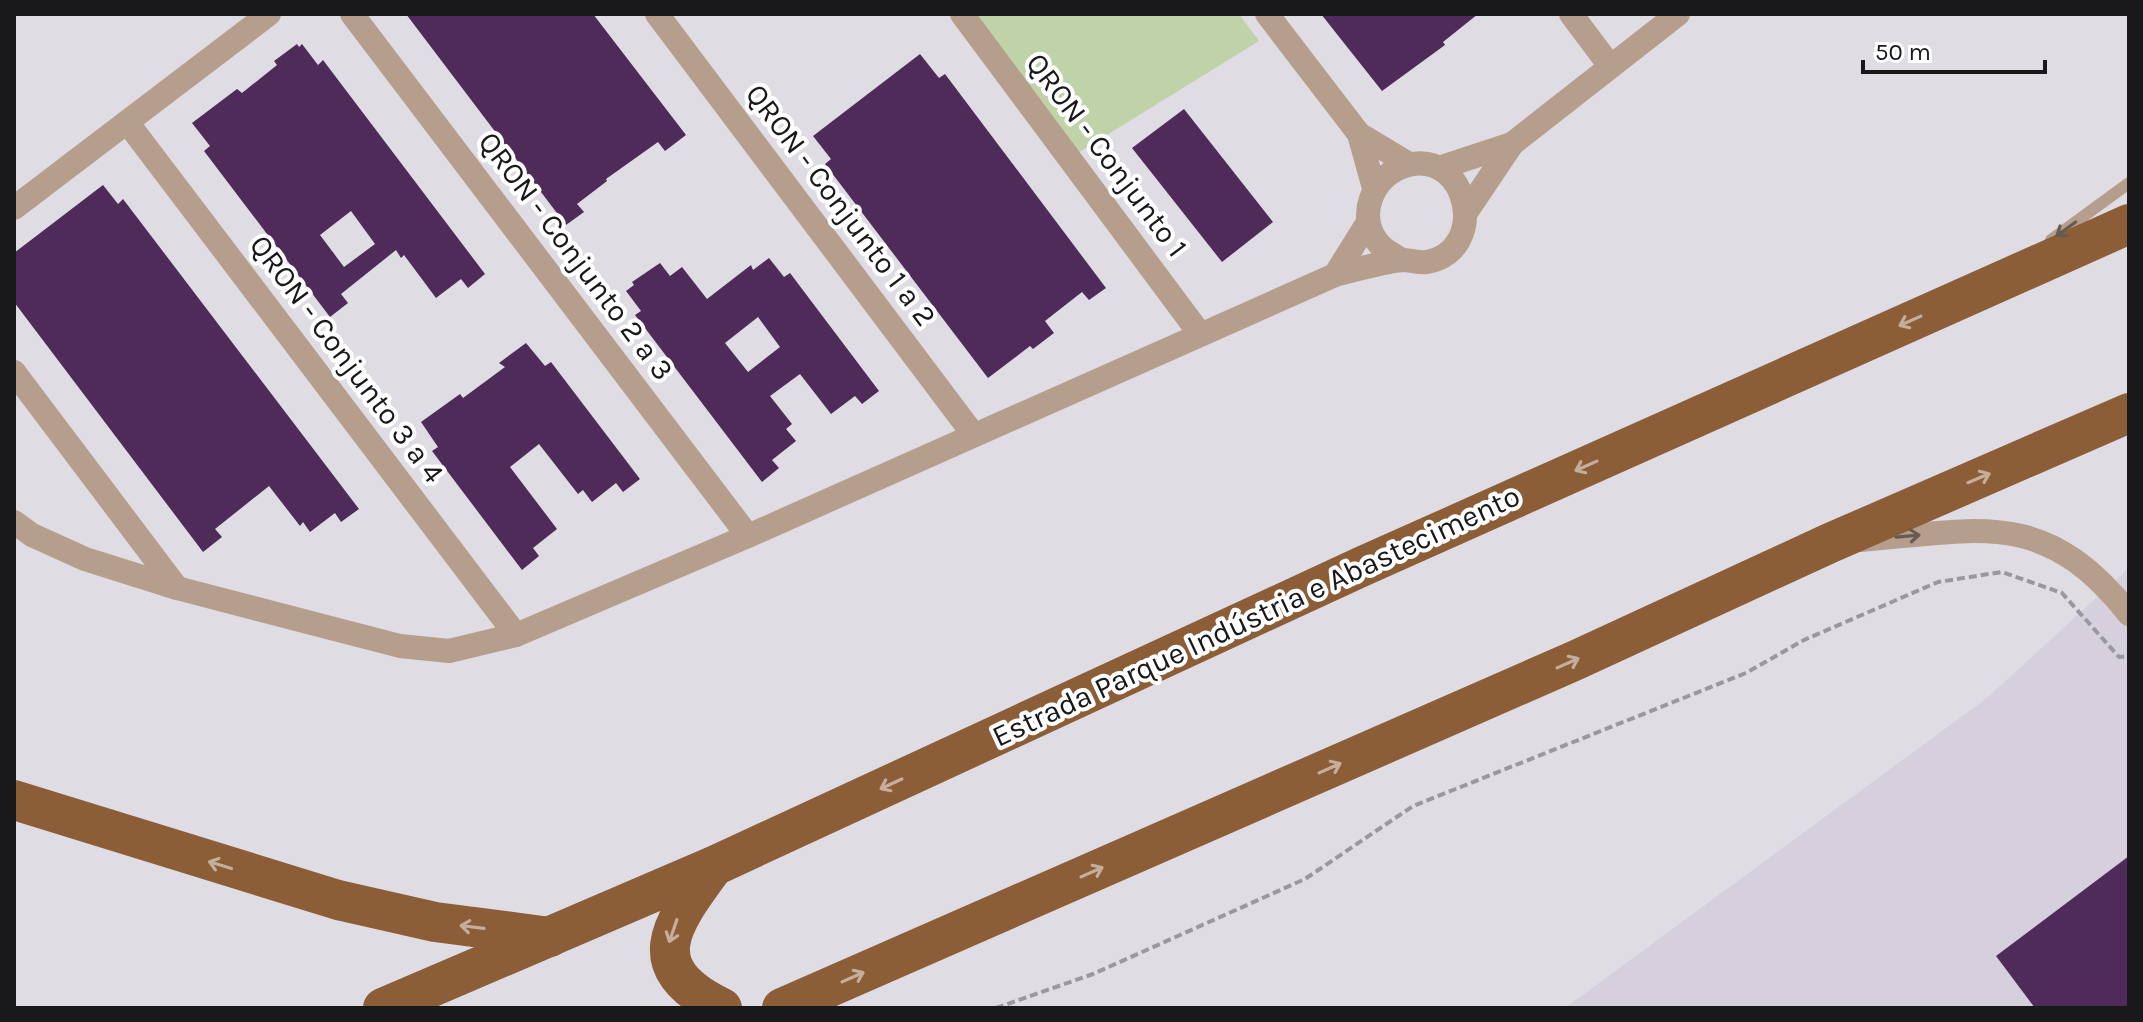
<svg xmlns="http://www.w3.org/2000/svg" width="2143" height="1022" font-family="Karla,sans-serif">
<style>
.built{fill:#d5cfde}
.green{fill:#c0d2a8}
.building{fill:#4e2b59;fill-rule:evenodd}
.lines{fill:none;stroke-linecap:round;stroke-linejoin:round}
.path{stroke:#9a989e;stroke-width:4;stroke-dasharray:8 4;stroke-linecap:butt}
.service{stroke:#b69e8c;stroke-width:12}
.minor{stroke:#b69e8c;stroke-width:24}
.trunk{stroke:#8b5e38;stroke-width:40}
.oneway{stroke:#675a52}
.oneway2{stroke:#c5ae9c}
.labels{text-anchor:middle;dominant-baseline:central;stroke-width:8;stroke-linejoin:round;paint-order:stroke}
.street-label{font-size:30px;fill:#181719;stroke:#fff}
</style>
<rect width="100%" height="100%" fill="#dfdce4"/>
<polygon class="built" points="2129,568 2129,1008 1565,1008 1987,698"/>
<polygon class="green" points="966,14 1239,14 1259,41 1076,154"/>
<g class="building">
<polygon points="406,14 593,14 686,135 665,151 658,142 606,179 607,181 577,204 584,212 566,225"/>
<polygon points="1321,14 1478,14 1443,42 1445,45 1382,91"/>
<path d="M297,44L299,47L302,44L318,65L323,60L485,274L468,288L461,279L436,298L404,255L401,258L396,250L341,294L348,303L330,317L204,151L210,146L192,123L237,89L242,93L277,65L274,61ZM351,211L375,244L344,267L320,235Z"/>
<polygon points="920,54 939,78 945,74 1106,288 1089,300 1082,292 1045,321 1054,333 1033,349 1030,346 988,378 825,164 831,159 813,136"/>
<polygon points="1184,109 1273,222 1222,262 1132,148"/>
<polygon points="103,185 118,204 123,199 359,509 341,522 335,513 310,532 303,522 300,526 269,486 215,529 222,537 203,552 14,302 14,253"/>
<path d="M769,258L784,277L790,273L879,391L862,404L855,396L831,414L800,374L770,396L792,424L786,429L796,441L772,460L779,468L762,482L635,315L641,311L626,291L634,285L632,282L660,263L670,276L682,267L707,299L751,265L753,270ZM758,317L780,347L748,372L725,343Z"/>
<polygon points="526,343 545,366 551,362 640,479 623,492 616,483 592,502 583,490 578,494 539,444 510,467 557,529 533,548 539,556 522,570 432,451 438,447 421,422 460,394 463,398 505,367 499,363"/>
<polygon points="2129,856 2129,1008 2035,1008 1996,956"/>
</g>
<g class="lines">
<polyline class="path" points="996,1008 1093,974 1305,879 1413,806 1746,673 1804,640 1938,582 2002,572 2062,593 2119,657 2129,656"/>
<polyline class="service" points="2051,240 2129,183"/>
<g class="minor">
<polyline points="352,14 748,536"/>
<polyline points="657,14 973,434"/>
<polyline points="962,14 1200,334"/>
<polyline points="1267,14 1359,134 1409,164"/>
<polyline points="1571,14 1610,66"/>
<polyline points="127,122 516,635"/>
<polyline points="1359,134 1374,188"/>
<polyline points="1439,168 1512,144"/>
<polyline points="14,208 269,14"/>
<polyline points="1467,211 1512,144 1678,14"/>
<polyline points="1335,275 1368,222"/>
<polyline points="14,372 177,588"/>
<path d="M14,522L32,535L85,559L177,588L400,646L449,651L516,635L748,536L1335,275C1357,270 1380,262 1402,260C1410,260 1419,263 1427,262C1490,250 1468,150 1408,165C1373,173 1353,219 1382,247C1387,252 1396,256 1402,260"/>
<path d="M1861,540C1981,530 2045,508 2129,614"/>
</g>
<g class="trunk">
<polyline points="14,800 338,900 435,922 550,937"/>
<path d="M714,866C672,923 637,967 722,1008"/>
<polyline points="383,1008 714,866 1363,566 2129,224"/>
<polyline points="782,1008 1574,661 1830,543 2129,413"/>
</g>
</g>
<defs><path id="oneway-shaft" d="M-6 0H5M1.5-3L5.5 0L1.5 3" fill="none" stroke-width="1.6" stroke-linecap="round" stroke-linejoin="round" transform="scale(2)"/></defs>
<g class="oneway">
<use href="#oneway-shaft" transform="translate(2066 229) rotate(144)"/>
<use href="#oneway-shaft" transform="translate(1908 536) rotate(-5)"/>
</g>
<g class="oneway2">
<use href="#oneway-shaft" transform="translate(1910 321) rotate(156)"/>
<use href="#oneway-shaft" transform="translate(1586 466) rotate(156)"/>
<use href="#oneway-shaft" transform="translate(1979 478) rotate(-23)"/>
<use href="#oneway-shaft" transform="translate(1568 663) rotate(-24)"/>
<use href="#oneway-shaft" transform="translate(1330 768) rotate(-24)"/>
<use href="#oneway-shaft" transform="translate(891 784) rotate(155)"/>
<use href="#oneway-shaft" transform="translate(220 865) rotate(-163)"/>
<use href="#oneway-shaft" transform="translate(1092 872) rotate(-24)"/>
<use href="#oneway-shaft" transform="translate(472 927) rotate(-173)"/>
<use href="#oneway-shaft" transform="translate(673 931) rotate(109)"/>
<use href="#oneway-shaft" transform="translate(853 977) rotate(-24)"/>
</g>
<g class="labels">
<g class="street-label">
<text transform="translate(1107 155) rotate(53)">QRON - Conjunto 1</text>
<text transform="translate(841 205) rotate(53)">QRON - Conjunto 1 a 2</text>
<text transform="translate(576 256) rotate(53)">QRON - Conjunto 2 a 3</text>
<text transform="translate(347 359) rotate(53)">QRON - Conjunto 3 a 4</text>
<text transform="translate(1256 616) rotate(-25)">Estrada Parque Indústria e Abastecimento</text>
</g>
</g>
<rect width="2143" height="1022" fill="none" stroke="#181719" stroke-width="32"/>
<path d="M1863 60v12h182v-12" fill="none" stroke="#181719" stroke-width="4"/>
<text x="1875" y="60" font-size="24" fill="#181719" stroke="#ffffff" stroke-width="6" paint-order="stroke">50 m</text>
</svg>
